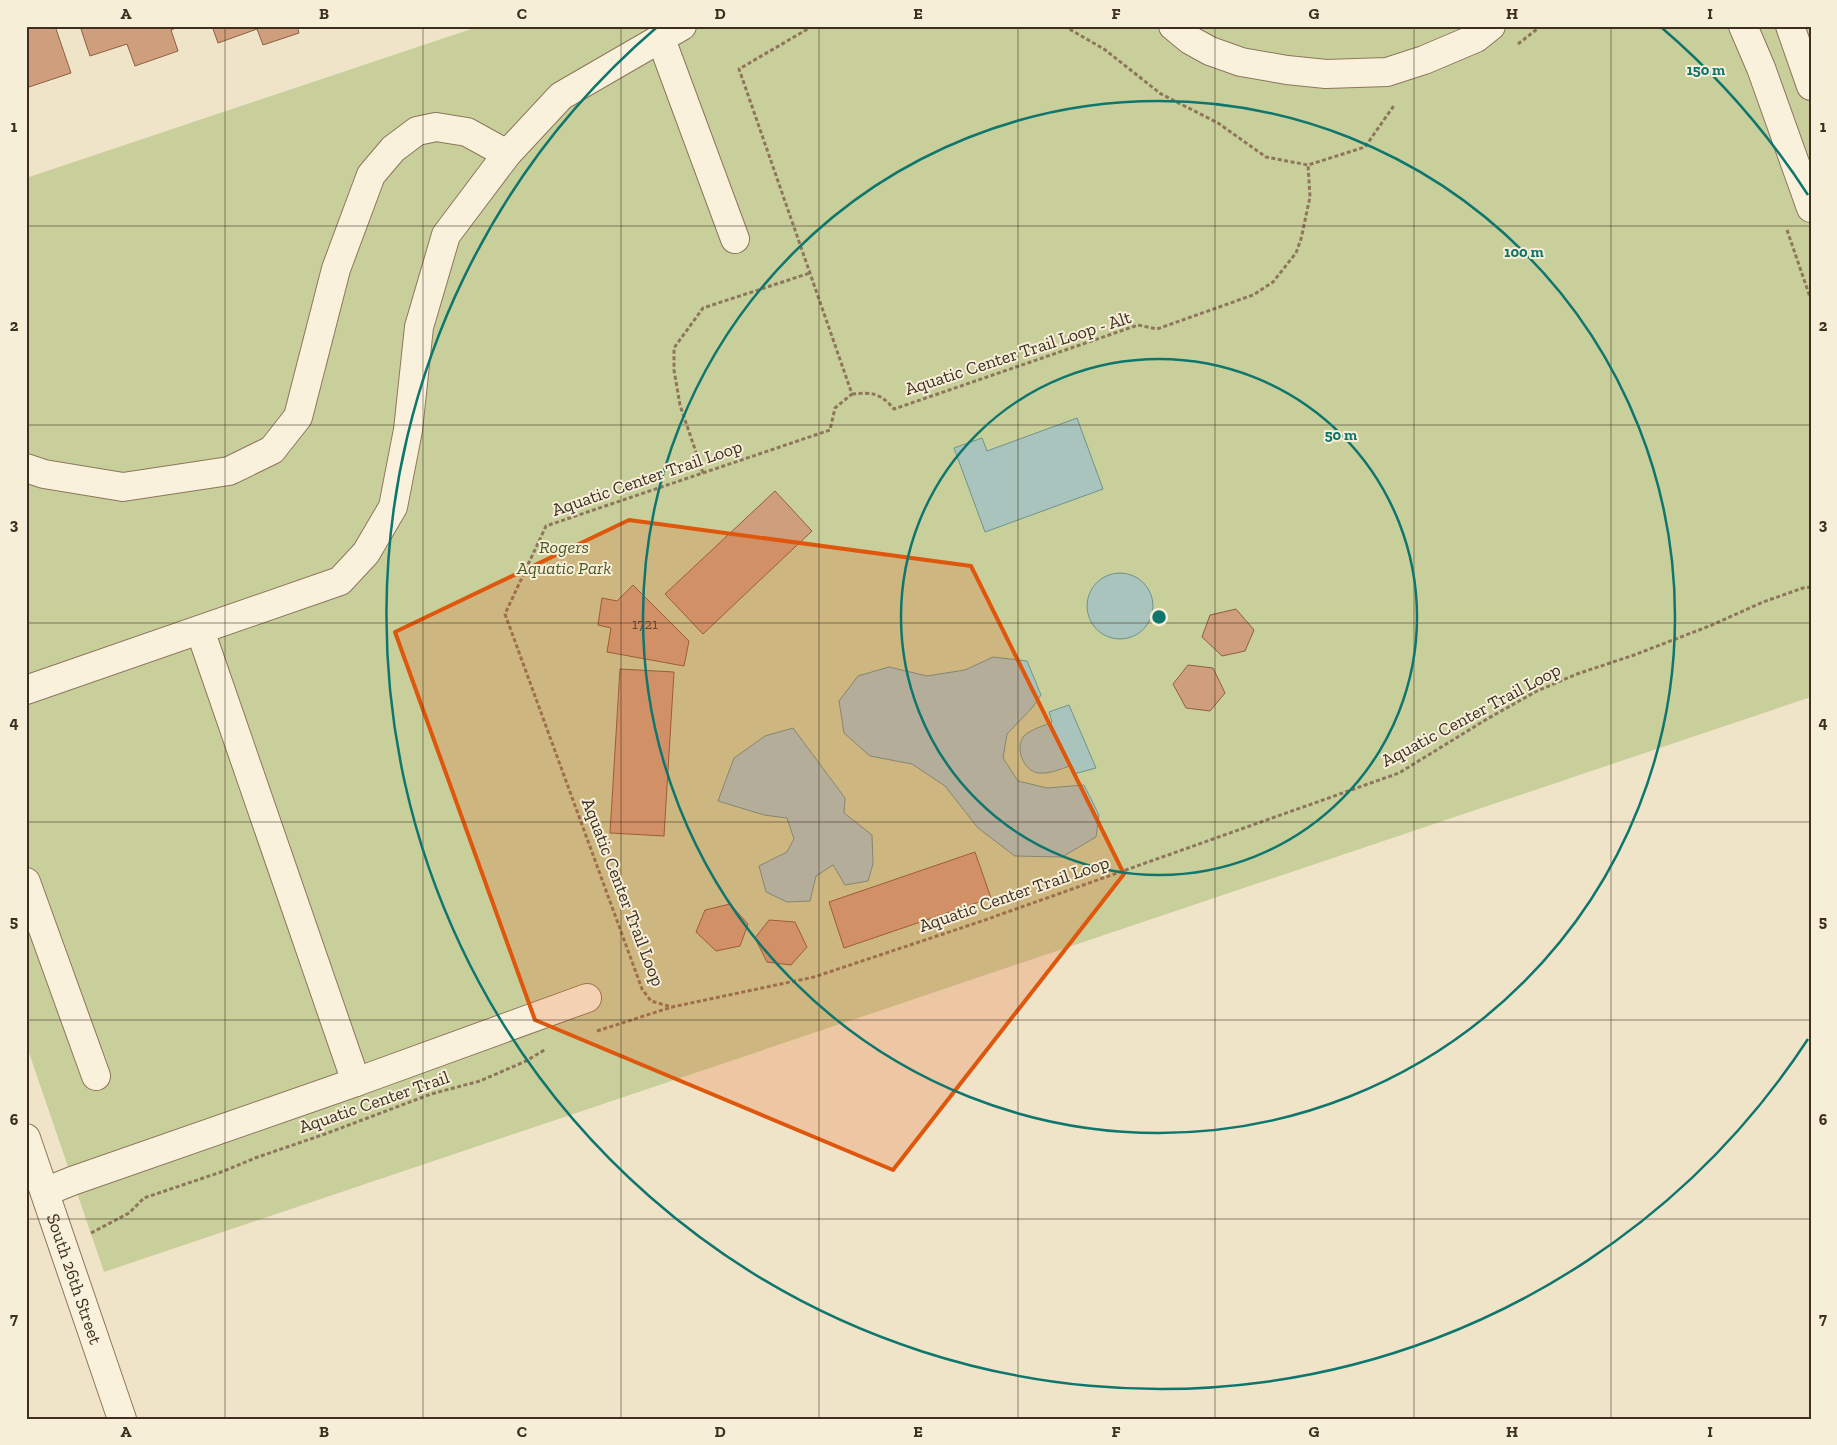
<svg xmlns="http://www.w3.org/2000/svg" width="1837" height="1445" font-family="'Zilla Slab',serif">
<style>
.green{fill:#c9cf9b}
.water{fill:#a9c4bc;stroke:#6f938a}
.building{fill:#cf9f7d;stroke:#8d5f41}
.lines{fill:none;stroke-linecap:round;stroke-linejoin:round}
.minor-casing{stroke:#8d765c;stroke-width:30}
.path{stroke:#8d765c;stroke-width:3;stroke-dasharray:4 2.5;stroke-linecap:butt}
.minor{stroke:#faf1dc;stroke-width:28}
.marked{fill:#df570d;fill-opacity:0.2;stroke:#df570d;stroke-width:4;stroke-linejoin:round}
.grid{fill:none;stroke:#3d2e20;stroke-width:1;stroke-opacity:0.55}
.ring{fill:none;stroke:#0f766e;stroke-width:2.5}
.labels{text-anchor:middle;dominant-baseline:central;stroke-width:4;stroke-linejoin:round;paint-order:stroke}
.number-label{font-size:15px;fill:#624a37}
.street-label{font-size:18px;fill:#3d2e20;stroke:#f7eed8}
.park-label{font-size:18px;font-style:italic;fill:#4d5a26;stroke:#f7eed8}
.centre{fill:#0f766e;stroke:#f7eed8;stroke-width:2.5}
.ring-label{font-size:15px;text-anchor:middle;font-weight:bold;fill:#0f766e;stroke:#f7eed8;stroke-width:4;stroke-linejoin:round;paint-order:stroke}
.neatline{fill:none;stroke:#3d2e20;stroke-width:2}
.grid-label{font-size:16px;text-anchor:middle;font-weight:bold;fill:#3d2e20}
</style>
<rect width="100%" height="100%" fill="#f0e4c8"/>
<polygon class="green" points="480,26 1808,26 1811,33 1811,697 104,1272 26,1044 26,178"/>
<g class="water">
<polygon points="1077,418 1103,489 985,532 954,448 982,438 987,451"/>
<circle cx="1120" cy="606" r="33"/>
<polygon points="993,657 1027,661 1041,695 1032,708 1007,734 1003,758 1018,781 1047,788 1084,785 1099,815 1096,837 1062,857 1015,856 978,828 945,786 912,764 870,756 844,733 839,701 858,676 889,667 927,676 965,670"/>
<path d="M1069,705L1096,768L1074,774L1070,766C1060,769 1050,774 1039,773C1024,772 1014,748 1024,736C1031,729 1044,726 1052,722L1049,712Z"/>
<polygon points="793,728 845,798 844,813 872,835 873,864 868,881 845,885 833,865 816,876 810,901 787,902 766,892 759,866 787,852 794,839 787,818 764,815 718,801 734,758 765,736"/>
</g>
<g class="building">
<polygon points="26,26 55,26 71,73 26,88"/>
<polygon points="80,26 181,26 171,30 178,51 135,66 127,44 90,56"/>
<polygon points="212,26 297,26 299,33 263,45 257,29 218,43"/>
<polygon points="775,491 812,531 703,634 665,594"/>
<polygon points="633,585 689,641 684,666 607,652 611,628 598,625 602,598 617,601"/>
<polygon points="1236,609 1254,630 1245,651 1222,656 1202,637 1210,615"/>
<polygon points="1188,665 1213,668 1225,693 1210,711 1186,708 1173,684"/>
<polygon points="620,669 674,672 664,836 610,833"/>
<polygon points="975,852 991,898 844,948 829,902"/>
<polygon points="730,904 748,924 740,946 716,951 696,932 705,910"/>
<polygon points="769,920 795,922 807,947 791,965 767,962 755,938"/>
</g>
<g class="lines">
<defs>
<g id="minor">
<polyline points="1173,26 1190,40 1210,51 1241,62 1287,70 1326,74 1387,72 1424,60 1476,38 1491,26"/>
<polyline points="1743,26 1761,68 1811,208"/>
<polyline points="1790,26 1811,86"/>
<polyline points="661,39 735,239"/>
<polyline points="26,468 44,474 123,487 229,471 272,450 298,417 336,269 371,175 393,149 417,131 436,127 467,132 507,154 561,96 682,26"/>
<polyline points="26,690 340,581 366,553 393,507 408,430 419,327 446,235 507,154"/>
<polyline points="26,882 96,1076"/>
<polyline points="356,1082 587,998"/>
<path id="s1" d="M26,1138L122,1419"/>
<polyline points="45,1192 72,1181 356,1082 200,630"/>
</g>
</defs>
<use href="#minor" class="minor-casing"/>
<g class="path">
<polyline points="813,26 739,69 852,394 835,408 830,430 546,526 505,614 642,989 651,1001 672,1007 814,977 982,921 1399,773 1487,719 1537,691 1577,674 1634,655 1712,625 1763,602 1803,588 1811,587"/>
<polyline points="1064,26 1104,49 1161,94 1218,123 1266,157 1308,165 1365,147 1395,104"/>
<polyline points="1518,44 1541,26"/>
<polyline points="1787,230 1811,300"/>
<path d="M852,394C873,392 880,393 894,409L1138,325L1157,329L1253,295L1273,282L1296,253L1301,239L1310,197L1308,165"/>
<polyline points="703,473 680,405 674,370 674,348 703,308 810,273"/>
<polyline points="597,1031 672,1007"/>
<polyline points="91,1233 129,1213 144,1198 224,1171 255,1158 325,1134 431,1094 480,1081 526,1061 546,1049"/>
</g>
<use href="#minor" class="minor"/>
</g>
<path class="marked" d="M629,520L971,566L1124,874L893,1170L535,1020L395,632Z"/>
<path class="grid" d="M225,26V1419M423,26V1419M621,26V1419M819,26V1419M1018,26V1419M1215,26V1419M1414,26V1419M1611,26V1419M26,226H1811M26,425H1811M26,623H1811M26,822H1811M26,1020H1811M26,1219H1811"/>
<g class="ring">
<circle cx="1159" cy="617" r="258"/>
<circle cx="1159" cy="617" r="516"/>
<path d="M1808 1039A774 774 0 1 1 656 28M1662 28A774 774 0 0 1 1808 195"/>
</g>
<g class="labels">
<g class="number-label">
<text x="645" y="624">1721</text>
</g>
<g class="street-label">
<text transform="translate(1018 353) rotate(-18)">Aquatic Center Trail Loop - Alt</text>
<text transform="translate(647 478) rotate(-19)">Aquatic Center Trail Loop</text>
<text transform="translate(1471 715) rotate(-28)">Aquatic Center Trail Loop</text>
<text transform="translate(623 892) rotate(69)">Aquatic Center Trail Loop</text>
<text transform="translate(1014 894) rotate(-19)">Aquatic Center Trail Loop</text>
<text transform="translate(374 1102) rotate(-19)">Aquatic Center Trail</text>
<text stroke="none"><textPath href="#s1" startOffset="149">South 26th Street</textPath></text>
</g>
<g class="park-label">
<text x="564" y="547">Rogers<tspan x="564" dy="21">Aquatic Park</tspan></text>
</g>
</g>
<circle cx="1159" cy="617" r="8" class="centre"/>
<g class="ring-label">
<text x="1706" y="75">150 m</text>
<text x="1524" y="257">100 m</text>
<text x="1341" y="440">50 m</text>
</g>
<rect width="1837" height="1445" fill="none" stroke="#f7eed8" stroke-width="55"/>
<rect x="28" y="28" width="1782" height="1390" class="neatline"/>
<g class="grid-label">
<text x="126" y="19">A</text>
<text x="324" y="19">B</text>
<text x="522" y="19">C</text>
<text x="720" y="19">D</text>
<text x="918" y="19">E</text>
<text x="1116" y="19">F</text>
<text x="1314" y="19">G</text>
<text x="1512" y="19">H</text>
<text x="1710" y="19">I</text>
<text x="14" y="132">1</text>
<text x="1823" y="132">1</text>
<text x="14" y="331">2</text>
<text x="1823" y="331">2</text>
<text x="14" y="530">3</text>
<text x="1823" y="530">3</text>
<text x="14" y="728">4</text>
<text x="1823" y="728">4</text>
<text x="14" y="927">5</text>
<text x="1823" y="927">5</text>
<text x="14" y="1125">6</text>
<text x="1823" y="1125">6</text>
<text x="14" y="1324">7</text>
<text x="1823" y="1324">7</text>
<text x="126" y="1437">A</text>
<text x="324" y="1437">B</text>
<text x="522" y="1437">C</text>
<text x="720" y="1437">D</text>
<text x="918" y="1437">E</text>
<text x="1116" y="1437">F</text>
<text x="1314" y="1437">G</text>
<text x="1512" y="1437">H</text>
<text x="1710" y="1437">I</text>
</g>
</svg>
